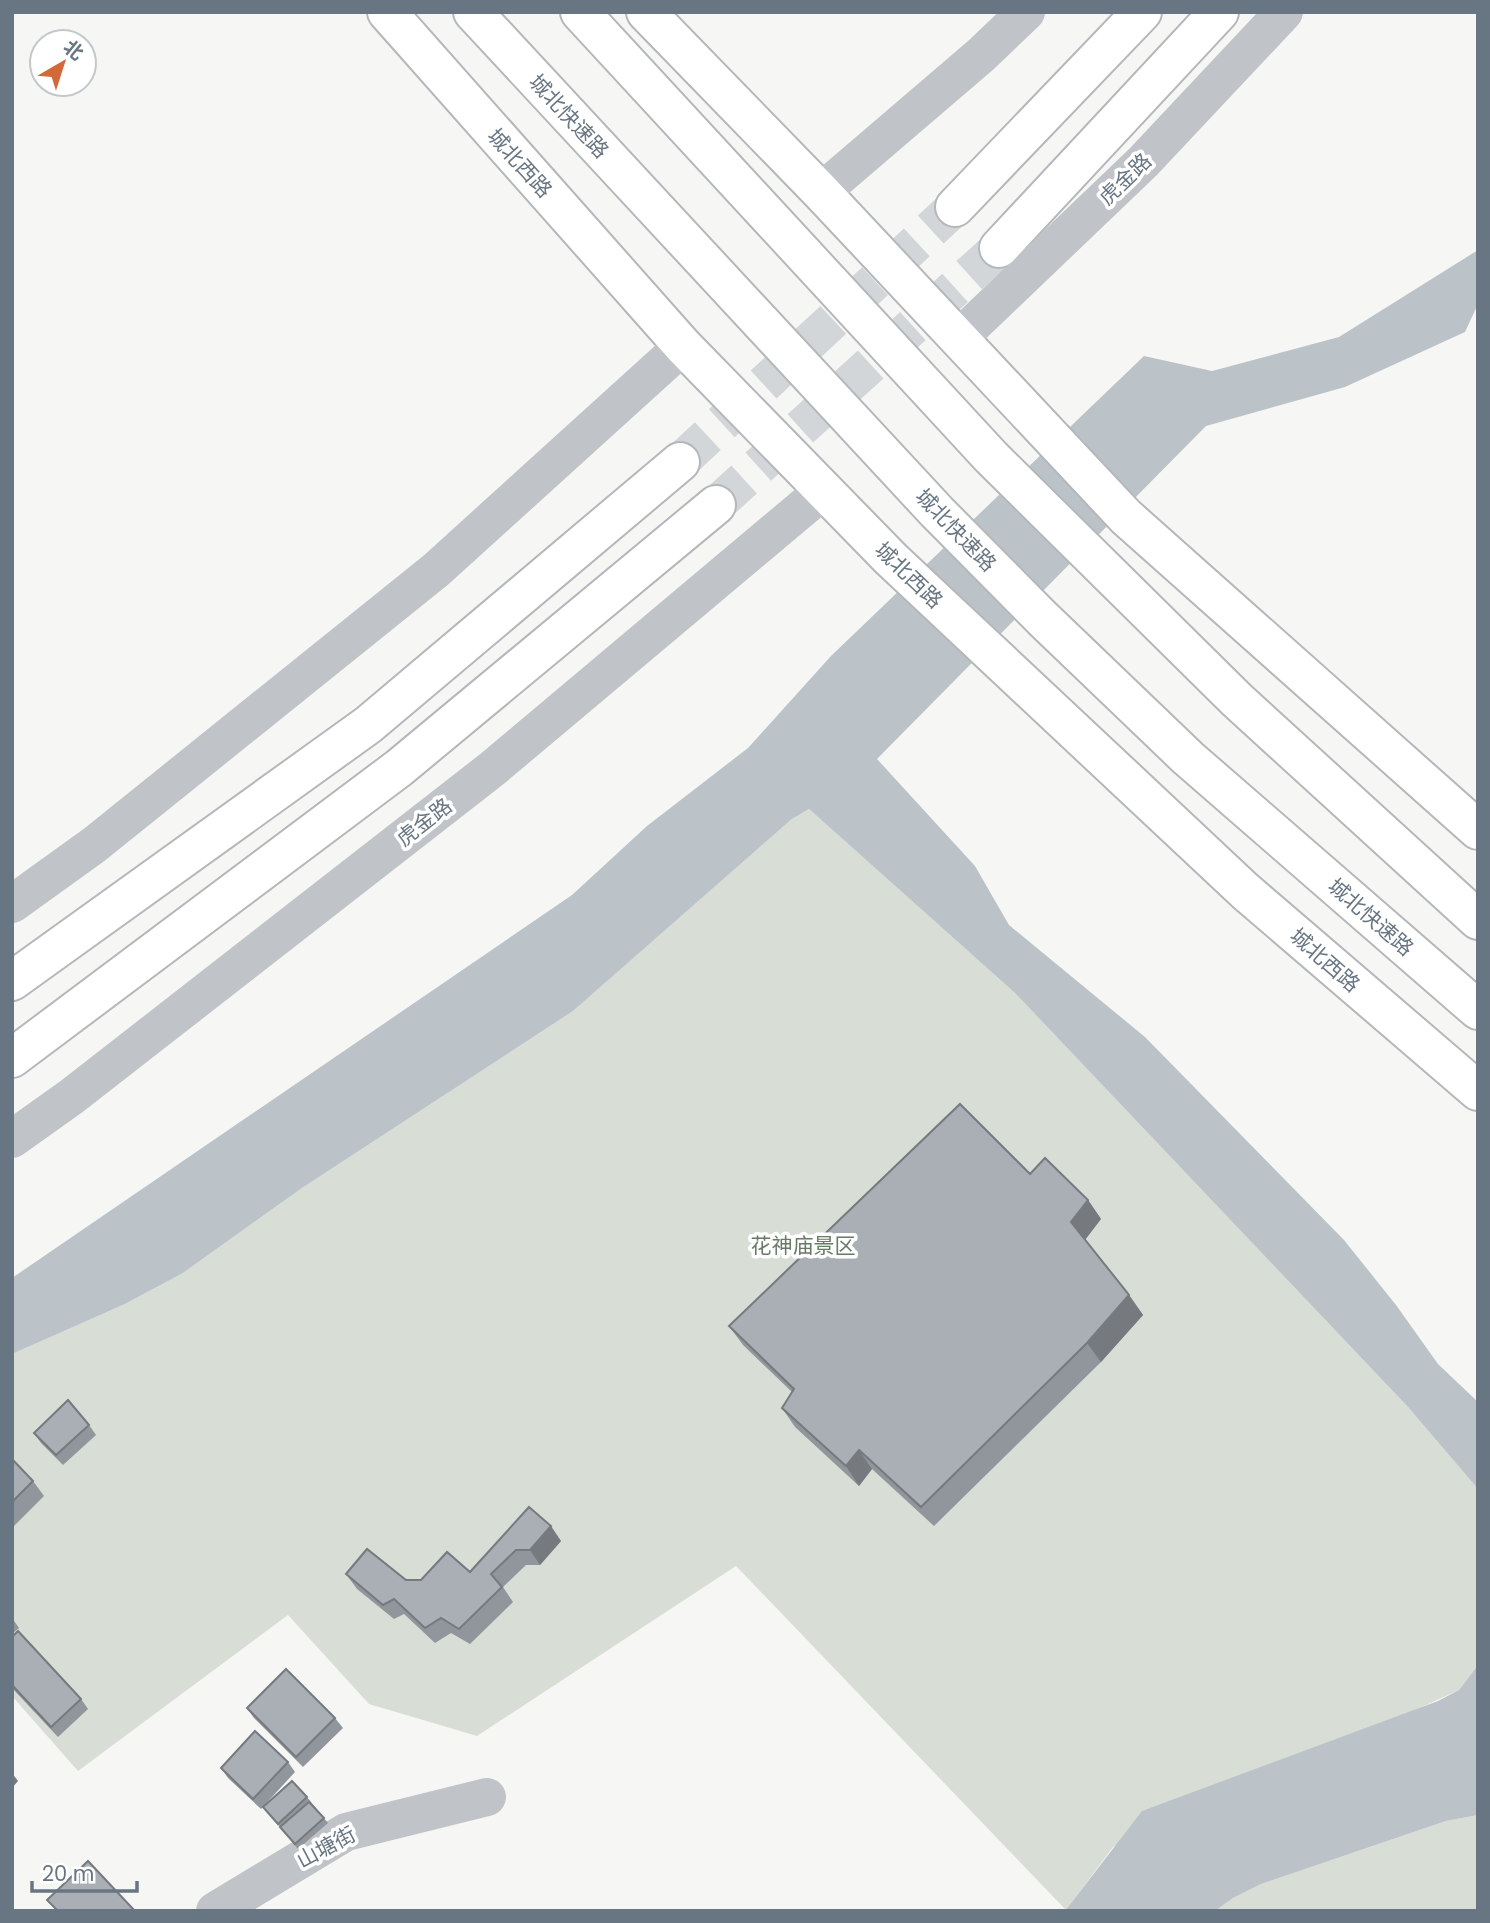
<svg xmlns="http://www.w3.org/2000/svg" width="1490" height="1923" font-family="Poppins,'Noto Sans SC',sans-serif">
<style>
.green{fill:#d8ddd5}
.water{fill:#bbc3c9}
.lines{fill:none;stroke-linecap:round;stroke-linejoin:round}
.major-tunnel{stroke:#d2d6d8;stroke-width:38;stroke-dasharray:38 19;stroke-linecap:butt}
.major-casing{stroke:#b4b7bb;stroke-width:42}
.highway-casing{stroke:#b5b8bb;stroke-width:42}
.minor{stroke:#c0c3c7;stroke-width:38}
.major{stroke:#fff;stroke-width:38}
.highway{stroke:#fff;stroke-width:38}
.wall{fill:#91969c}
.shaded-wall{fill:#767a7f}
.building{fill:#a9afb5;stroke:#767a7f;stroke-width:2}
.labels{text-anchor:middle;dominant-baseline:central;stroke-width:7;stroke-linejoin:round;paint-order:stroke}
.street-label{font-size:21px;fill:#687582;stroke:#fff}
.park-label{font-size:21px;fill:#697a67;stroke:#fff}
</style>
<rect width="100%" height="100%" fill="#f6f7f4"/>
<g class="green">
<polygon points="809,809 1015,993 1408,1407 1478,1489 1478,1665 1459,1690 1113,1847 1066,1910 736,1566 477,1736 369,1704 288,1615 78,1771 12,1696 12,1354 125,1304 183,1273 302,1188 573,1011 792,819"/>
<polygon points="1478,1815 1478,1911 1215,1911 1233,1898 1261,1884 1446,1821"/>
</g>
<g class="water">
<polygon points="1478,250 1478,304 1465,332 1345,387 1206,426 877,759 975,866 1009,925 1145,1037 1344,1240 1396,1305 1438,1364 1478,1402 1478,1489 1408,1407 1015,993 809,809 792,819 573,1011 302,1188 183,1273 125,1304 12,1354 12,1278 572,895 647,826 748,748 831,656 1144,356 1212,371 1339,337"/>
<polygon points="1478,1665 1478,1815 1446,1821 1261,1884 1233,1898 1215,1911 1065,1911 1142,1811 1438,1701 1459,1690"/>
</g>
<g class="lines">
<g class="major-tunnel">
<polyline points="680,462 955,207"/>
<polyline points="716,505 999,248"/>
</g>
<defs>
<g id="major">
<polyline points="387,12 683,346 891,559 1245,891 1478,1091"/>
<polyline points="646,12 821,192 1126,517 1478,830"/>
<polyline points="955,207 1142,12"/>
<polyline points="999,248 1219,12"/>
<polyline points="12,981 368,725 680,462"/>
<polyline points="12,1058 399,768 716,505"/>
</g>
<g id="highway">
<polyline points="473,12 937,512 1043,619 1188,758 1478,1010"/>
<polyline points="580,12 991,457 1237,700 1478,920"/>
</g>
</defs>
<use href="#major" class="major-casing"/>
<use href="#highway" class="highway-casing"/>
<g class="minor">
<polyline points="821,192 981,55 1026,12"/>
<polyline points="959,338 1143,162 1284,12"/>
<polyline points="12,904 94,845 436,570 683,346"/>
<polyline points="12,1139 71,1097 492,769 824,490"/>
<polyline points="215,1911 346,1832 487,1797"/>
</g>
<use href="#major" class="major"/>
<use href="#highway" class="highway"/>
</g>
<g class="wall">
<polygon points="1030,1174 1088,1200 1101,1219 1085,1240 1129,1295 1143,1315 1101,1362 934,1526 872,1469 859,1486 795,1427 782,1408 792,1392 743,1345 729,1326"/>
<polygon points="89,1425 96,1435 63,1465 41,1443 34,1433"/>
<polygon points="12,1459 33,1481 44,1496 12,1528"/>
<polygon points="529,1507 561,1541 540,1565 526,1565 503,1587 513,1602 470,1644 451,1633 435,1643 404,1614 394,1619 357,1589 346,1574 406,1580 421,1580 470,1572"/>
<polygon points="12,1618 19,1628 12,1634"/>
<polygon points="12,1637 81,1699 88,1709 58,1737 12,1688"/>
<polygon points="247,1708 335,1718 343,1728 303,1767 254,1718"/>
<polygon points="288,1762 295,1772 261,1809 228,1778 221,1768"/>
<polygon points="307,1797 328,1823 298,1849 263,1807"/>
</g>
<g class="shaded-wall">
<polygon points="1088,1200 1101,1219 1084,1241 1071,1222"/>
<polygon points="1129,1295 1143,1315 1101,1362 1087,1343"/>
<polygon points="859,1450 872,1469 859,1486 846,1466"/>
<polygon points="551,1526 561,1541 540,1565 530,1550"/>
<polygon points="12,1773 18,1781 12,1788"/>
</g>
<g class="building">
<polygon points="960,1104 1030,1174 1045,1158 1088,1200 1071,1222 1129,1295 1087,1343 921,1507 859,1450 846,1466 782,1408 794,1389 729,1326"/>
<polygon points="68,1400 89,1425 56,1455 34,1433"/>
<polygon points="12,1459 33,1481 12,1502"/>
<polygon points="529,1507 551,1526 530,1550 516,1550 491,1574 502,1587 459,1629 441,1618 425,1628 394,1599 383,1605 346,1574 367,1549 406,1580 421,1580 447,1552 470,1572"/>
<polygon points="18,1631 81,1699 51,1727 12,1685 12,1637"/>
<polygon points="286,1669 335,1718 296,1757 247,1708"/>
<polygon points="255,1731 288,1762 253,1799 221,1768"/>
<polygon points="292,1781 307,1797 278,1824 263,1807"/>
<polygon points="309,1802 324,1818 295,1844 280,1827"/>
<polygon points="88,1861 135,1911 58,1911 47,1900"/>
</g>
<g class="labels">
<g class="street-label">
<text transform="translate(569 116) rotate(47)">城北快速路</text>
<text transform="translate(520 163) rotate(48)">城北西路</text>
<text transform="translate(1125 179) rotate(-44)">虎金路</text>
<text transform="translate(956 530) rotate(46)">城北快速路</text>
<text transform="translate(909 575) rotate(44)">城北西路</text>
<text transform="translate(424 822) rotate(-38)">虎金路</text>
<text transform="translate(1371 917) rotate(41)">城北快速路</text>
<text transform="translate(1325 960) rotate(41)">城北西路</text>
<text transform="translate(326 1847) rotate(-28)">山塘街</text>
</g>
<g class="park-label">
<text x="803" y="1245">花神庙景区</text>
</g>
</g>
<rect width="1490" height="1923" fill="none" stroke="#687582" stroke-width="28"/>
<g transform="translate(63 63) rotate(39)"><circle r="33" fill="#ffffff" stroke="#c3c8cd" stroke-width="2"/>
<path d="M0-5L12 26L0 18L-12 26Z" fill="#d36838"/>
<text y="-10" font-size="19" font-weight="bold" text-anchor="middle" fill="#687582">北</text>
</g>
<path d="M32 1881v10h105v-10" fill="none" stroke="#687582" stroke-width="3.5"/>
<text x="42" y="1881" font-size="21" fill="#687582" stroke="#ffffff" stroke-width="5" paint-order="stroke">20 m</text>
</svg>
